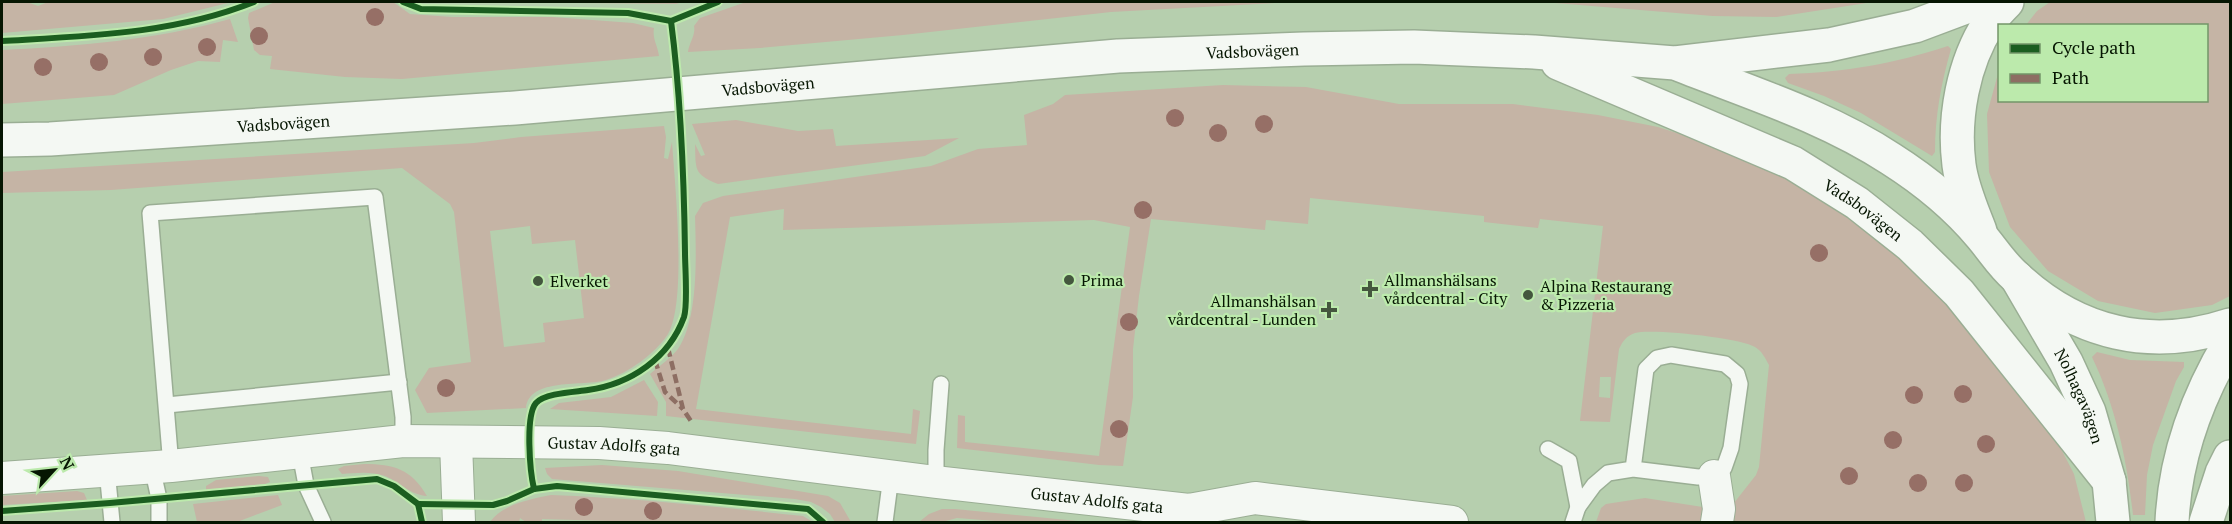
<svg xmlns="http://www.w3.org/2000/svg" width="2232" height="524" font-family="'PT Serif',serif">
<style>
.green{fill:#c5b4a5;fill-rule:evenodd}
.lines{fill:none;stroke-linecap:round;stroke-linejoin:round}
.service-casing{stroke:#9aae94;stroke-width:18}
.minor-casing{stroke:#9aae94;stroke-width:34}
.tertiary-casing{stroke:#9aae94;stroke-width:36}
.secondary-casing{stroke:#9aae94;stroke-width:36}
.service{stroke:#f4f8f3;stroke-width:15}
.minor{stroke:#f4f8f3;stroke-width:32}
.tertiary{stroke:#f4f8f3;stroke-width:33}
.secondary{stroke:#f4f8f3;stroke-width:33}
.quiet{stroke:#8d6e63;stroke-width:4.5;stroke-dasharray:9 4.5;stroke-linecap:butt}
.cycleway-casing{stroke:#bceaac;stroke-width:10}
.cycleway{stroke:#1b5e20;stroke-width:6}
.tree{fill:#966f66}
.poi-dot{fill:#44573e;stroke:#bceaac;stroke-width:2}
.labels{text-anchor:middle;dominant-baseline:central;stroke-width:4.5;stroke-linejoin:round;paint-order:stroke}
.street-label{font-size:16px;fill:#061602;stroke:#bceaac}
.poi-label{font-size:16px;fill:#061602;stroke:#bceaac;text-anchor:start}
</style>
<rect width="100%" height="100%" fill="#b6cfae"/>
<g class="green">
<polygon points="2,2 27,2 38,6 48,2 232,2 163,19 2,33"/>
<path d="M275,2H393L410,14L452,17H552L633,23L654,28C652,39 658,46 659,56L402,79L345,77L270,69L272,56L260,55L254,50L248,18L249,13Z"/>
<polygon points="490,2 683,2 676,4"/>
<path d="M746,2H1294L1111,12L903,35L760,48L688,52C689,43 696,35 694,26L700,18Z"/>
<polygon points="1543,2 1873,2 1776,17 1713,16"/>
<polygon points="2050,2 2230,2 2230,296 2212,305 2155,313 2098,301 2048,271 2010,227 1989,172 1987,114 1999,70 2000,100 2206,100 2206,26 2026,25 2037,11"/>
<path d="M230,19L238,42L223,40L220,62L198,61L171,70L114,95L2,104V50C79,46 155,40 230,19Z"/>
<path d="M1948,46L1951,49C1941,84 1935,116 1935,152L1932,156L1861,113L1824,96L1788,83L1785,78L1789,74C1846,72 1893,64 1948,46Z"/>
<path d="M1223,85L1306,87L1399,104H1513L1598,115L1658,127L1708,143L1792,180L1879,236L1948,302L2058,443L2074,474L2086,522H1727L1730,508L1756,475L1759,467L1769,365C1765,358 1762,351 1755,347C1742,338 1650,328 1635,333C1626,336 1623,341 1619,349L1610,422L1580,421L1603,226L1540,219L1538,228L1484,222V216L1310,198L1308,224L1266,220L1265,230L1151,219L1139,296L1133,349V397L1123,466L1099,465L957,448L958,415L965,416V442L1099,456L1130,227L1094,220L783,230L784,209L730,217L696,409L911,434L913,409L920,411L916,444L666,416V402L650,374C659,366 671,358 678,349C699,318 696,253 695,216L703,203L723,196L931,166L978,149L1027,145L1024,115L1053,104L1065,95ZM1600,377H1611L1610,398L1599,397Z"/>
<path d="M736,120L798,131L833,129L836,146L959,138L925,156L718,184C693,174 696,169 695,144L701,156L705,155L692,124Z"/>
<path d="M664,126L666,137L664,158L668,159L672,142C675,184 687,302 668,334C655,354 628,373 606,380C584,387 529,377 526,408L427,413L415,390L429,368L471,362L454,212L450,204L402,168L111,190L2,193V172L474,143L521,137ZM530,226L532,244L575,240L584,318L543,323L545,342L504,347L490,231Z"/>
<path d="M2097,352L2130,360L2184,362V367L2176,381L2153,445L2147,475L2145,515H2133C2127,461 2116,407 2092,357Z"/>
<polygon points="644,380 658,402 657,416 550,409 559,403 611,397"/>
<path d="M364,464C394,464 411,469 427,496C410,495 400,482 385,476C371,471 356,473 342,474L338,469L344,466Z"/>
<polygon points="602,465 678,471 828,496 840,503 851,522 835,522 830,514 821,507 811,502 795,499 552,479 547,474 545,468"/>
<polygon points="259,476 268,477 270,482 265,484 206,490 206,486 216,480"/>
<polygon points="77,491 84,493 87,500 2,505 2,496"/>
<polygon points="278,495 282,505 237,522 197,522 193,504"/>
<path d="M551,495C635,498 719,507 803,516L813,522H643L542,519V522H526L520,518L519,522H490C503,504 531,499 551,495Z"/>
<polygon points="1645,498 1709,508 1708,522 1596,522 1601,508 1606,504"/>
<polygon points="942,509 955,509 1088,522 1008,522 957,518 942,522 919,522 929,514"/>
</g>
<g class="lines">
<defs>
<g id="service">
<polyline points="167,405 399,382"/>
<polyline points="1548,449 1569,461 1578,507"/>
<polyline points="300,453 306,485 323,522"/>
<polyline points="171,466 150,213 375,197 403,417 403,441"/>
<polyline points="152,467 159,499 159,522"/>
<polyline points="107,470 112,522"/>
<polyline points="936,482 936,450 941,384"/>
<polyline points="885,522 891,476"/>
<polyline points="1573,522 1578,507 1594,485 1608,473 1633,469 1698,477 1714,476 1724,468 1731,448 1740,384 1737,374 1725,364 1671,355 1657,358 1646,369 1633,469"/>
</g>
<g id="minor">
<polyline points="456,443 459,522"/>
<polyline points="1714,476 1719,509 1717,522"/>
<path id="s1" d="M2,478L171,466L403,441L599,443L668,448L936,482L1189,510L1255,498L1452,522"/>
</g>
<g id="tertiary">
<path id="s2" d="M2017,278L2066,362L2089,412L2109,481L2113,522"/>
<path d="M2172,522C2175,457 2197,397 2230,342"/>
<polyline points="2206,522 2222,473 2230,457"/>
</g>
<g id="secondary">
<path id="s3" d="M1558,63L1793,163L1857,203L1910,245L1959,293L2109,481"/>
<path d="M1680,65C1751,93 1827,117 1891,159C1924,180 1956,206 1981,236C1993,250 2002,265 2016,277C2077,334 2151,351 2230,325"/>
<path id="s4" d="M2,140L50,139L515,108L1118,56L1304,49L1414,47L1534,52L1675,63L1829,45L1915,26L1979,2"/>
<path d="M1980,231C1972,210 1962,188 1959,165C1953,118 1963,63 1989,23C1994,15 2001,8 2007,2"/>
</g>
</defs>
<use href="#service" class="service-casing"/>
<use href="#minor" class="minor-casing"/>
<use href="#tertiary" class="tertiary-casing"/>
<use href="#secondary" class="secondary-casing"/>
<use href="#service" class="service"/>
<use href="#minor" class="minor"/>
<use href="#tertiary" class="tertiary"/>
<use href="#secondary" class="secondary"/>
<g class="quiet">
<polyline points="668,348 683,409 693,424"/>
<polyline points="655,360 665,392 683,409"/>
</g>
<defs>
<g id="cycleway">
<polyline points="403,2 421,9 628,13 671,21 718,2"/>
<path d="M2,41C87,36 174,34 254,2"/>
<path d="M534,489C530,472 525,416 536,403C545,393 575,392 588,390C631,384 669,358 684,317C688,305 685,267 685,253C684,175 681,98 671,21"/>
<polyline points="418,504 493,505 507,501 534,489 557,486 808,509 823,522"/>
<polyline points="2,511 110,503 377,479 394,486 418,504 422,522"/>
</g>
</defs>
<use href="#cycleway" class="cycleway-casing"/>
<use href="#cycleway" class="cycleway"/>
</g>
<g class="tree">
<circle cx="375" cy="17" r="9"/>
<circle cx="259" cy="36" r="9"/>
<circle cx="207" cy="47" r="9"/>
<circle cx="153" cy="57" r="9"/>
<circle cx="99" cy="62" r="9"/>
<circle cx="43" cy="67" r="9"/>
<circle cx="1175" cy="118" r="9"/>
<circle cx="1264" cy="124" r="9"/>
<circle cx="1218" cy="133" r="9"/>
<circle cx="1143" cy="210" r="9"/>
<circle cx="1819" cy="253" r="9"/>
<circle cx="1129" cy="322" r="9"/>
<circle cx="446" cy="388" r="9"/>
<circle cx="1963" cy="394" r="9"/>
<circle cx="1914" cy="395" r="9"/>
<circle cx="1119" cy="429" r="9"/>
<circle cx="1893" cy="440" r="9"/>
<circle cx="1986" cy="444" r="9"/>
<circle cx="1849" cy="476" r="9"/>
<circle cx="1918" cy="483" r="9"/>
<circle cx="1964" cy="483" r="9"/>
<circle cx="584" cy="507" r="9"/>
<circle cx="653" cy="511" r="9"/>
</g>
<g class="poi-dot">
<circle cx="1069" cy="280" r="6"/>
<circle cx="538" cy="281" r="6"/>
<path d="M1367 280h6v6h6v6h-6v6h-6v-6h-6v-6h6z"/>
<circle cx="1528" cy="295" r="6"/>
<path d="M1326 301h6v6h6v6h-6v6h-6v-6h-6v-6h6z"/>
</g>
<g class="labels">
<g class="street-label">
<text stroke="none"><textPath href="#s4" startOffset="1254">Vadsbovägen</textPath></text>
<text stroke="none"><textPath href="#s4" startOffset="768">Vadsbovägen</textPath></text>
<text stroke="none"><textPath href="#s4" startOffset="282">Vadsbovägen</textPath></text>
<text stroke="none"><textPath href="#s3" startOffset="340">Vadsbovägen</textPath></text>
<text stroke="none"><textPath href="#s2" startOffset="134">Nolhagavägen</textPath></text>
<text stroke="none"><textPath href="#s1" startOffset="614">Gustav Adolfs gata</textPath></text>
<text stroke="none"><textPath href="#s1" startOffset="1100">Gustav Adolfs gata</textPath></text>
</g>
<g class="poi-label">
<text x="1081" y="280">Prima</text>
<text x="1384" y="280">Allmanshälsans<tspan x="1384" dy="18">vårdcentral - City</tspan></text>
<text x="550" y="281">Elverket</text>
<text x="1540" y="286">Alpina Restaurang<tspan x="1540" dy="18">&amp; Pizzeria</tspan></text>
<text x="1316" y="301" text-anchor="end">Allmanshälsan<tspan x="1316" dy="18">vårdcentral - Lunden</tspan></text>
</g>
</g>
<rect width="2232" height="524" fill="none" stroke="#061602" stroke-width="6"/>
<rect x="1998" y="24" width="210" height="78" fill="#bceaac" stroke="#739568" stroke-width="1.5"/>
<rect x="2010" y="44" width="30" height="9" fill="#1b5e20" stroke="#739568" stroke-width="1.5"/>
<text x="2052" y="54" font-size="18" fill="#061602">Cycle path</text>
<rect x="2010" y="74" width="30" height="9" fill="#8d6e63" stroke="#739568" stroke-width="1.5"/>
<text x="2052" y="84" font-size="18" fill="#061602">Path</text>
<g transform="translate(54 470) rotate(63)" stroke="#bceaac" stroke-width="4.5" paint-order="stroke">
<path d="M0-4.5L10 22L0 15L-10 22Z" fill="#061602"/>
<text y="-9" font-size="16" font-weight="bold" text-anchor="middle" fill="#061602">N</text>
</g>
</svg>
